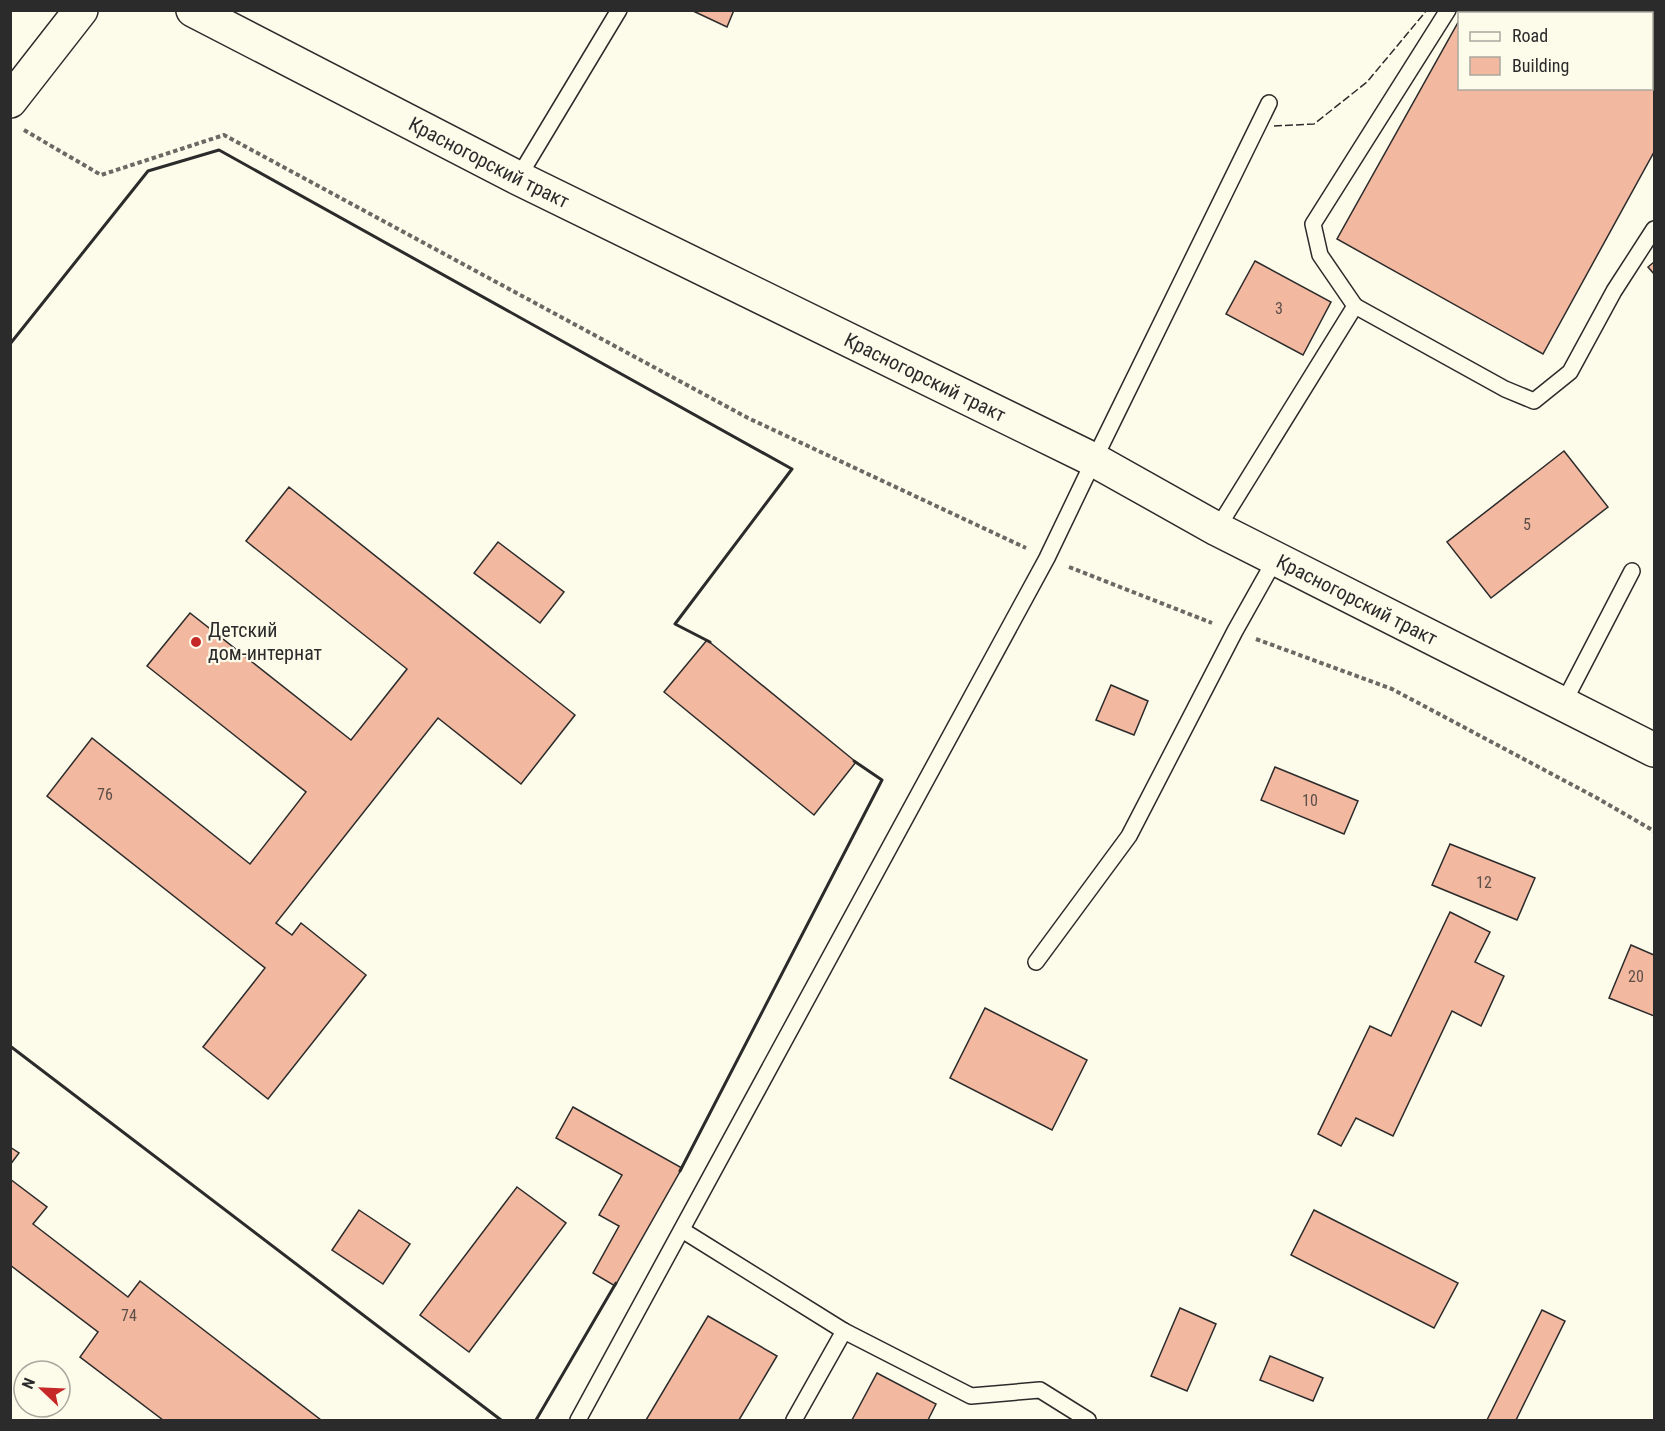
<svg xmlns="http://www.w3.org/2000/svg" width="1665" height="1431" font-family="'Roboto Condensed',sans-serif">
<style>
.parking{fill:#eceadb;stroke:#74746e;stroke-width:1.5}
.building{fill:#f2b8a0;stroke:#2b2b2b;stroke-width:1.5}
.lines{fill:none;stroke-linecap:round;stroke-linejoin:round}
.lane-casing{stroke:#2b2b2b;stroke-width:18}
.secondary-casing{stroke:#2b2b2b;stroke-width:36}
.path{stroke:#6a6964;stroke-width:4;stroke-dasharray:4.5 3;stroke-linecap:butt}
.lane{stroke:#fdfbea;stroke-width:15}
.secondary{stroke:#fdfbea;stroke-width:33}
.fence{stroke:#2b2b2b;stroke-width:1.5;stroke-dasharray:8 3;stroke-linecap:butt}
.wall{stroke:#2b2b2b;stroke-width:3}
.poi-dot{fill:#c62828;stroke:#fdfbea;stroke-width:2}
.labels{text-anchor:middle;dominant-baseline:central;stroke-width:4.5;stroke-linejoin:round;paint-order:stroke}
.number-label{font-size:16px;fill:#5d4e48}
.street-label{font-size:20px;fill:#2b2b2b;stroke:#fdfbea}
.poi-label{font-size:20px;fill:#2b2b2b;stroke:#fdfbea;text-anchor:start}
</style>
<rect width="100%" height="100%" fill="#fdfbea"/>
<polygon class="parking" points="1527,11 1654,11 1654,82 1652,80 1652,14 1532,14"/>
<g class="building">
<polygon points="691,10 734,10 727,27"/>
<polygon points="1464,10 1527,10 1532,14 1462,14"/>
<polygon points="1460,19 1460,88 1652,88 1652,80 1654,82 1654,152 1543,354 1337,239"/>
<polygon points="1255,261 1331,302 1303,355 1226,314"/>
<polygon points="1654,262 1654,274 1648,267"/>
<polygon points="1564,451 1608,507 1491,598 1447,542"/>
<polygon points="289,487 575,715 521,784 438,718 276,923 292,935 301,923 366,975 268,1099 203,1047 265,968 47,796 92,738 250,864 306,792 147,666 190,613 351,740 407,669 246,541"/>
<polygon points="498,542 564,592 540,623 474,573"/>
<polygon points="707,640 856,762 814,815 664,692"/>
<polygon points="1111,685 1148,701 1134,735 1096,720"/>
<polygon points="1275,767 1358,801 1344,834 1261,800"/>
<polygon points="1450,844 1535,878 1517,920 1432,885"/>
<polygon points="1450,912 1490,932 1475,962 1504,976 1481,1026 1452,1011 1393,1136 1356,1118 1341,1146 1318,1134 1370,1026 1391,1036"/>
<polygon points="1631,945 1654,955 1654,1016 1609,998"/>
<polygon points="985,1008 1087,1060 1052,1130 950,1078"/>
<polygon points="573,1107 682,1168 615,1286 593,1273 619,1226 599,1215 622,1175 556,1138"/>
<polygon points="10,1147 19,1153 10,1165"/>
<polygon points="10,1179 47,1207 33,1224 128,1297 140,1281 321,1420 163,1420 80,1357 98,1332 10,1265"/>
<polygon points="517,1187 566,1223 469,1352 420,1315"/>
<polygon points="359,1210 410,1244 383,1284 332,1250"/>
<polygon points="1314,1210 1458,1283 1434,1328 1291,1255"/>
<polygon points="1180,1308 1216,1324 1187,1391 1151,1376"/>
<polygon points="1542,1310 1565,1321 1516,1420 1487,1420"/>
<polygon points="708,1316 777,1356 739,1420 646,1420"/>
<polygon points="1270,1356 1323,1378 1313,1401 1260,1380"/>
<polygon points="877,1373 936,1404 928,1420 852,1420"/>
</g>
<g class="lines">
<defs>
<g id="lane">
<polyline points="518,178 619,10"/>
<polyline points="1355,306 1320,255 1313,224 1448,10"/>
<polyline points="1217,529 1355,306 1505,389 1534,401 1570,372 1614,291 1654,229"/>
<polyline points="1563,704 1632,571"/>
<polyline points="1036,962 1129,836 1235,631 1276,558"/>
<polyline points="682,1230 844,1331 794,1420"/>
<polyline points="844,1331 971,1396 1040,1390 1088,1420"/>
<polyline points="578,1420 1047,558 1094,460 1269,103"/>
</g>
<g id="secondary">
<path id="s1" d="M193,10L518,178L1094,460L1217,529L1654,750"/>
<polyline points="10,101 81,10"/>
</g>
</defs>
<use href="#lane" class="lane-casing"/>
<use href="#secondary" class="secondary-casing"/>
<g class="path">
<polyline points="24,130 101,175 224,135 748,418 1026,548"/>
<polyline points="1069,567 1212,623"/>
<polyline points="1256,639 1392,689 1597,798 1654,831"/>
</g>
<use href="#lane" class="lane"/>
<use href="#secondary" class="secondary"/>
<polyline class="fence" points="1274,126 1314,124 1367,82 1427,10"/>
<g class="wall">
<polyline points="10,344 148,171 219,150 792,469 675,624 710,642"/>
<polyline points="10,1046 501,1420"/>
<polyline points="680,1171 882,780 854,761"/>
<polyline points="536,1420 616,1283"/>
</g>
</g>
<circle class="poi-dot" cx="196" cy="642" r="6"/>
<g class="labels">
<g class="number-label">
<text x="1279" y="308">3</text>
<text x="1527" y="524">5</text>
<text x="105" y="794">76</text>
<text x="1310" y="800">10</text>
<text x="1484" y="882">12</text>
<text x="1636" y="976">20</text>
<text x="129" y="1315">74</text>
</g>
<g class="street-label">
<text stroke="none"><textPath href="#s1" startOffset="333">Красногорский тракт</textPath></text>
<text stroke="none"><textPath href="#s1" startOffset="819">Красногорский тракт</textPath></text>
<text stroke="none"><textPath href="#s1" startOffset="1305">Красногорский тракт</textPath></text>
</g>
<g class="poi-label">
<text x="208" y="630">Детский<tspan x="208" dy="23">дом-интернат</tspan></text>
</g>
</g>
<rect width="1665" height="1431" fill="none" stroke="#2b2b2b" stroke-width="24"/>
<rect x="1458" y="12" width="195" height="78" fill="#fdfbea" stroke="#a9a89e" stroke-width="1.5"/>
<rect x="1470" y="32" width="30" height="9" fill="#fdfbea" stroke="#a9a89e" stroke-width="1.5"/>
<text x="1512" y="42" font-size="18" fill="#2b2b2b">Road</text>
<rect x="1470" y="57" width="30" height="18" fill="#f2b8a0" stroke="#a9a89e" stroke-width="1.5"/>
<text x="1512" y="72" font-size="18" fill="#2b2b2b">Building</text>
<g transform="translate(42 1389) rotate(293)"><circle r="28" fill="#fdfbea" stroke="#a9a89e" stroke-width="1.5"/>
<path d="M0-4.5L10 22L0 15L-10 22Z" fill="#c62828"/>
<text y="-9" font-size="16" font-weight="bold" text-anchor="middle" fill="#2b2b2b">N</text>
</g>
</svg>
